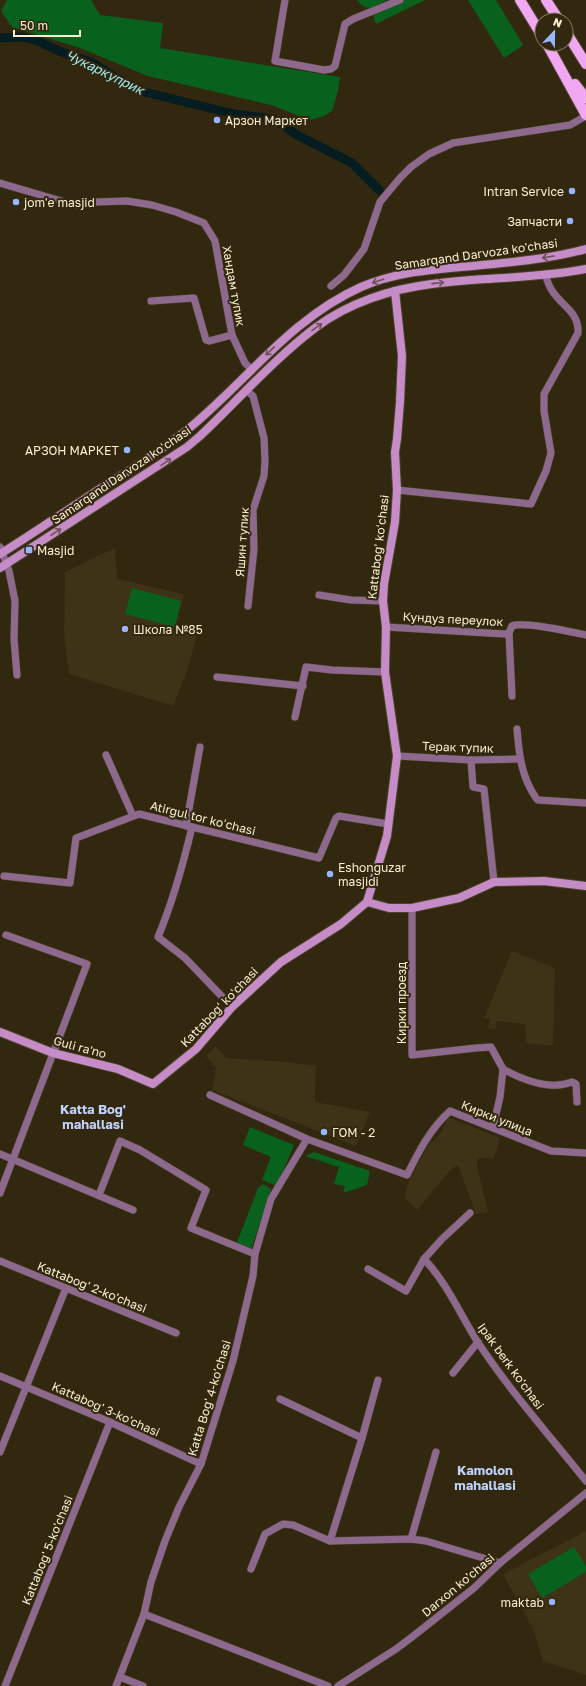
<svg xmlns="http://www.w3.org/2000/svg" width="586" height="1686" font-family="'Golos Text',sans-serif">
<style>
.built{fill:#3e3217}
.green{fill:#08621e}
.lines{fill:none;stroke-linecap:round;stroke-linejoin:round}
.canal{stroke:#051d20;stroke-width:9}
.street-casing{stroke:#4e442a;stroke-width:8}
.secondary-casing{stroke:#4e442a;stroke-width:10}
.primary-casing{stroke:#4e442a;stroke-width:12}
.street{stroke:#8d698d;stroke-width:7}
.secondary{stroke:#c68cc7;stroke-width:8}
.primary{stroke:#f2a7f3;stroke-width:10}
.oneway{stroke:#6d5059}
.poi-dot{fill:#97b6fd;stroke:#32280f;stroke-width:1.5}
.labels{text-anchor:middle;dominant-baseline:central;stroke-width:4;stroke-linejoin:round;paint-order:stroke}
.poi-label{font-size:12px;fill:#fcefd1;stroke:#32280f;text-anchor:start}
.street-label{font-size:12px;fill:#fcefd1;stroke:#32280f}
.water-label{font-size:13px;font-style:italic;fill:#a3edf6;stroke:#32280f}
.neighbourhood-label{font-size:13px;font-weight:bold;fill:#c0d3fb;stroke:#32280f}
</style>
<rect width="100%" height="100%" fill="#32280f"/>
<g class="built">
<polygon points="115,548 117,579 184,594 176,627 198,631 187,671 173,706 69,674 64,636 65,572"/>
<polygon points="512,951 555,968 553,1046 526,1043 525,1024 497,1021 495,1030 488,1028 490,1019 484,1018"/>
<polygon points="216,1046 226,1058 288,1062 316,1066 315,1102 370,1112 356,1146 212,1090 216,1068 206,1056"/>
<polygon points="448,1117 500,1138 494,1158 477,1158 477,1166 488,1212 476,1214 458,1165 450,1170 417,1210 404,1198 409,1181 427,1147 441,1133"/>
<polygon points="586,1531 586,1675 543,1661 533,1629 503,1574"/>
</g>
<g class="green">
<polygon points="7,0 91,0 100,15 163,23 160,48 340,77 338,91 332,111 324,116 310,120 271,105 148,76 80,48 12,27 1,11"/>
<polygon points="357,0 387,0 370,9 363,6"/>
<polygon points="404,0 425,0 376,24 373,15"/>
<polygon points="468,0 496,0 523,45 504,58"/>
<polygon points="132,588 181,601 175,627 125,614"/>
<polygon points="250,1127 294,1145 277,1186 262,1180 271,1157 243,1145"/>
<polygon points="314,1152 370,1171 367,1185 343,1193 345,1186 334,1184 339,1167 305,1156"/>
<polygon points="263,1184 271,1189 251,1250 236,1245 258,1188"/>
<polygon points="574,1547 586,1566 586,1572 542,1598 528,1574"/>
</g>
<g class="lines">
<polyline class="canal" points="0,38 23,37 38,41 59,51 93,63 136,90 234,114 274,119 297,135 352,163 379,190"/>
<defs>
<g id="street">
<polyline points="285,0 275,61 324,70 331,69 335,66 345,24 353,19 400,0"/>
<polyline points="0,183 75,205 95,202 127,201 152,205 176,212 204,223 215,241 232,335 245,363 251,369"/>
<polyline points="331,286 344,275 364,249 380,202 400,178 411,167 429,154 453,143 570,125 586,116"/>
<polyline points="151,301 194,298 206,340 209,341 232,335"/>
<polyline points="247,391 253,396 264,438 265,461 264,476 253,510 254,549 248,606"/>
<path d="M397,490L531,504L546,471L551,453L544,411V394L578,333C579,312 563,307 553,292C549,287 547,280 545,274"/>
<polyline points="0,547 9,571 15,601 14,639 17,675"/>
<polyline points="319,595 351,600 383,601"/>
<path d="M386,627L505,634L509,633L512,626C523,621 572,632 586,635"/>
<polyline points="509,633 512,696"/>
<polyline points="217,677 303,686"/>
<polyline points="295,717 306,667 332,670 385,672"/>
<path d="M517,729C519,754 521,776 536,798L538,800L586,803"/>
<polyline points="106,755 133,816"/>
<polyline points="397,756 471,760 519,759"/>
<polyline points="471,760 473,787 484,789 494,882"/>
<polyline points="186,826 200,747"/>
<path d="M192,827C183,865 173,901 158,937L185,958L232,1007"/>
<polyline points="4,876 70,883 76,838 139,814 319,858 336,818 339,816 388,824"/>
<polyline points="412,908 412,1055 476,1048 491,1047 503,1069 500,1097 493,1127"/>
<path d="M503,1069C523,1080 549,1091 572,1082L576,1084L577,1102"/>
<path d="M210,1095L307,1139L407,1175C419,1151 430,1129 450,1111L551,1151L586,1153"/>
<polyline points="0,1154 133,1210"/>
<polyline points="0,1193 87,964 6,935"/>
<polyline points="99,1195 120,1141 140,1150 206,1190 191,1228 255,1254"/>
<path d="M424,1259C447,1283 460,1314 477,1341C510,1391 549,1435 586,1481"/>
<polyline points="0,1261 176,1333"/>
<polyline points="368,1269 406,1291 424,1259 442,1239 470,1213"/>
<polyline points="453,1373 478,1342"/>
<polyline points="0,1376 110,1422 201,1464"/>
<polyline points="280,1399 362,1438"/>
<polyline points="0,1452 66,1288"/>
<polyline points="411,1539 436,1452"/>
<polyline points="330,1541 362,1438 378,1380"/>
<polyline points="251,1569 265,1534 283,1524 293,1525 330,1541 411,1539 426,1541 500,1563"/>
<polyline points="144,1614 328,1686"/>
<polyline points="120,1677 143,1686"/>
<polyline points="5,1686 110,1422"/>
<polyline points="116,1686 144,1614 151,1582 165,1541 179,1507 201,1464 233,1361 253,1276 255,1254 271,1199 307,1139"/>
<polyline points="338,1686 396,1649 412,1637 474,1588 500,1563 586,1493"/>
</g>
<g id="secondary">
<path d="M0,554C31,535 61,514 92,494C126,472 162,451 193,425C249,378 292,318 361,287C393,273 427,270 461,267C503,263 545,260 586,249"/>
<path d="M0,568L187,447L200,436C238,400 273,360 315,328C348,303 391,289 432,284C483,277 536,279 586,269"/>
<polyline points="367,902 389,908 412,908 459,898 494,882 544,881 586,886"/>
<polyline points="0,1032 53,1053 118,1069 153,1084 196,1049 232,1007 281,962 341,924 367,902 387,836 397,756 385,672 386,627 383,601 384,584 395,522 397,490 395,452 397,439 400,402 402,356 395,291"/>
</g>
<g id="primary">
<polyline points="520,0 542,36"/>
<polyline points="546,0 559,20"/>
<polyline points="566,32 586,64"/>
<polyline points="547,44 586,115"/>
<polyline points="575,84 586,98"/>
</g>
</defs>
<use href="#street" class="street-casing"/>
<use href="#secondary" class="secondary-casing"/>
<use href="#primary" class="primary-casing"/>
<use href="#street" class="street"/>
<use href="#secondary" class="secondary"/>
<use href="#primary" class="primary"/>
</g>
<defs><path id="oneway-shaft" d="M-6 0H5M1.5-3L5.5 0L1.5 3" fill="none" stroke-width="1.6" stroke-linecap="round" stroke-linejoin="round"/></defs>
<g class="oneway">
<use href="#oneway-shaft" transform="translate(548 257) rotate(171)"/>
<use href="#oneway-shaft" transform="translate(378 281) rotate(162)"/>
<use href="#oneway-shaft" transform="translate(438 283) rotate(-6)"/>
<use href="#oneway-shaft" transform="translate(317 327) rotate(-35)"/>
<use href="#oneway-shaft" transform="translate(270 351) rotate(136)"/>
<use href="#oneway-shaft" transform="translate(166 462) rotate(-34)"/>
<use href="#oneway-shaft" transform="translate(56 532) rotate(-34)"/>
</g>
<g class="poi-dot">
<circle cx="217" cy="120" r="4"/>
<circle cx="572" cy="191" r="4"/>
<circle cx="16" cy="202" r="4"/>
<circle cx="570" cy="221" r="4"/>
<circle cx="127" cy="450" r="4"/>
<rect x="25" y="546" width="8" height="8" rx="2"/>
<circle cx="125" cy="629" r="4"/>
<circle cx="330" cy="874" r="4"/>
<circle cx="324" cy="1132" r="4"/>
<circle cx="552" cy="1602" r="4"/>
</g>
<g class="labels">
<g class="poi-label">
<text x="225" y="120">Арзон Маркет</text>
<text x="564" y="191" text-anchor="end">Intran Service</text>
<text x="24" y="202">jom'e masjid</text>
<text x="562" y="221" text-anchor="end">Запчасти</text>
<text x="119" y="450" text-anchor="end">АРЗОН МАРКЕТ</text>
<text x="37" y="550">Masjid</text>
<text x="133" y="629">Школа №85</text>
<text x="338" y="867">Eshonguzar<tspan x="338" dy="14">masjidi</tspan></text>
<text x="332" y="1132">ГОМ - 2</text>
<text x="544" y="1602" text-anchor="end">maktab</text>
</g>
<g class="street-label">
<text transform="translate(476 254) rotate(-8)">Samarqand Darvoza ko'chasi</text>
<text transform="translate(234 286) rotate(80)">Хандам тупик</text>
<text transform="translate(121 475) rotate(-34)">Samarqand Darvoza koʻchasi</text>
<text transform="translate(242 542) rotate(-86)">Яшин тупик</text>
<text transform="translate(378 547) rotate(-83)">Kattabogʻ koʻchasi</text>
<text transform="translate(453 619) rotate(3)">Кундуз переулок</text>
<text transform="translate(458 747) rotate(2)">Терак тупик</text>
<text transform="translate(203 818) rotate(14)">Atirgul tor koʻchasi</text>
<text transform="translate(401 1003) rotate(-90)">Кирки проезд</text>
<text transform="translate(219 1007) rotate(-46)">Kattabogʻ koʻchasi</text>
<text transform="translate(80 1047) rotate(15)">Guli ra'no</text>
<text transform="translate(497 1118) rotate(22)">Кирки улица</text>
<text transform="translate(92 1287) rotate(22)">Kattabog' 2-ko'chasi</text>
<text transform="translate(511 1366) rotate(54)">Ipak berk ko'chasi</text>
<text transform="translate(209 1398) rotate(-73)">Katta Bog' 4-ko'chasi</text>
<text transform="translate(106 1409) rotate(24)">Kattabog' 3-ko'chasi</text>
<text transform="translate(47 1550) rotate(-68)">Kattabog' 5-ko'chasi</text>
<text transform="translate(458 1585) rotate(-40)">Darxon ko'chasi</text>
</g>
<g class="water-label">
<text transform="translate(105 72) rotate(26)">Чукаркуприк</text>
</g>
<g class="neighbourhood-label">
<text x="93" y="1109">Katta Bog'<tspan x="93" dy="15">mahallasi</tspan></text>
<text x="485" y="1470">Kamolon<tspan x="485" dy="15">mahallasi</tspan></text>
</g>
</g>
<g transform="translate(554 32) rotate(22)"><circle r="19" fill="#32280f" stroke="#83785d"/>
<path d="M0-3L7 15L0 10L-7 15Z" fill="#97b6fd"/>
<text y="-6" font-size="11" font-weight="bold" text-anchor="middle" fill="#fcefd1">N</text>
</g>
<path d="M14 30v6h66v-6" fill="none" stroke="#fcefd1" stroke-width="2"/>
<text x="20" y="30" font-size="12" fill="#fcefd1" stroke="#32280f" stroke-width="3" paint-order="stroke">50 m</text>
</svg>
